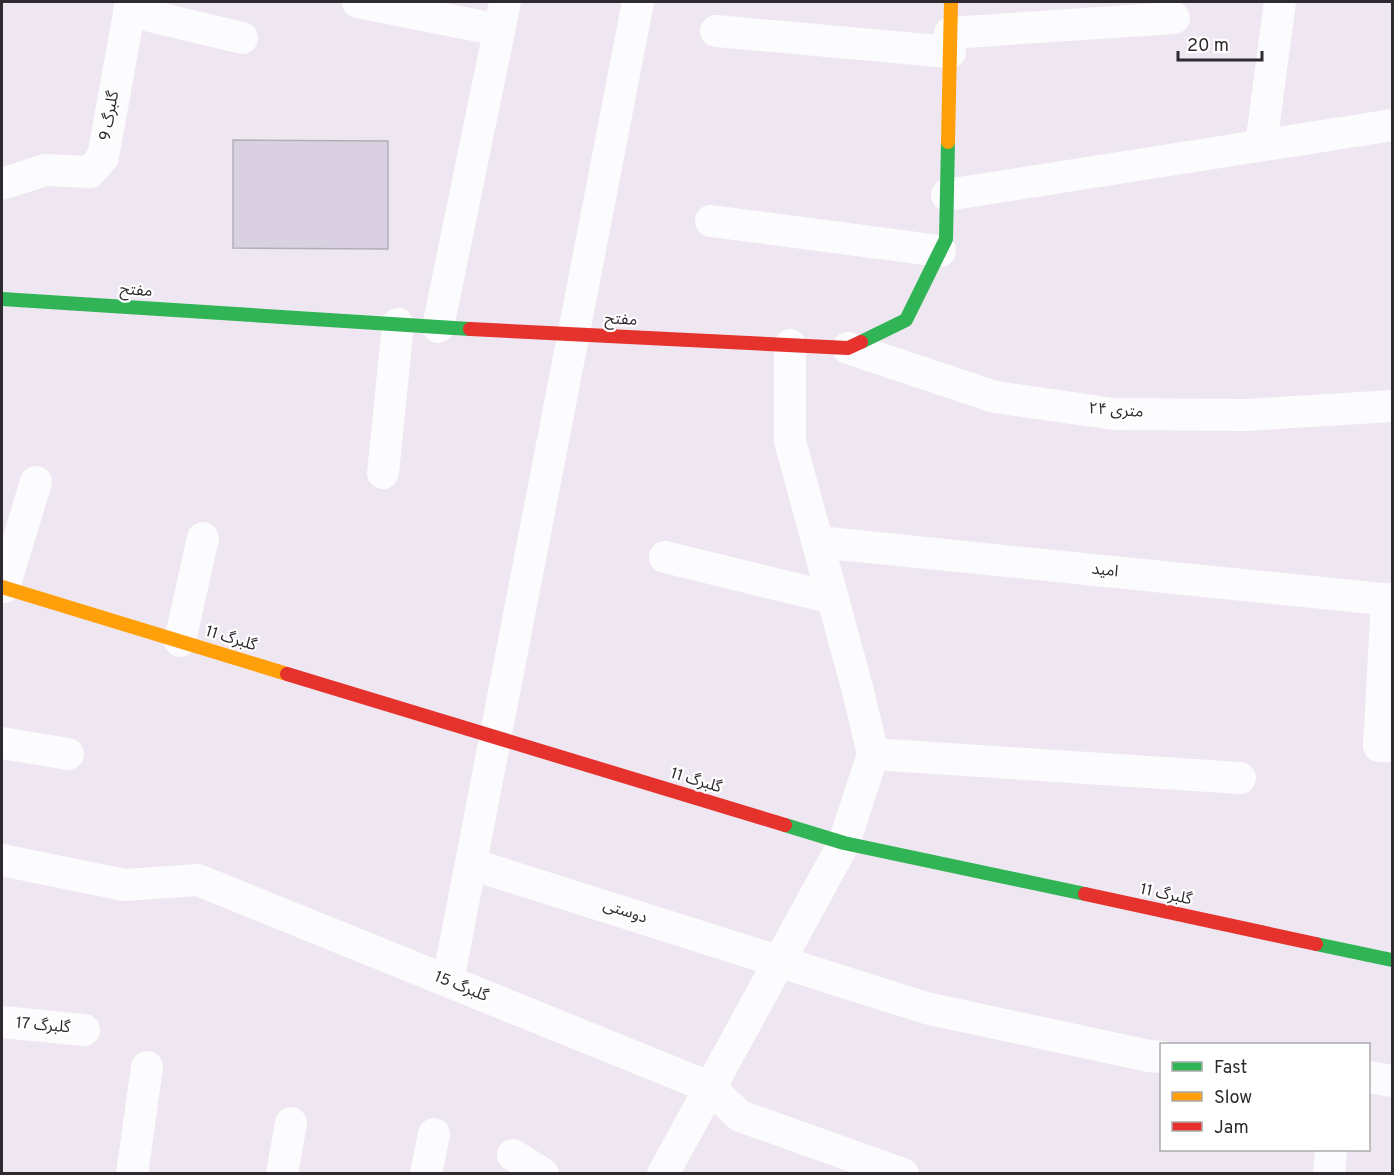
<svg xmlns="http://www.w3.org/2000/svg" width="1394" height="1175" font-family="Overpass,'Noto Sans Arabic',sans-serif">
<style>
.building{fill:#d9d1e2;stroke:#b3aeb6;stroke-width:1.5}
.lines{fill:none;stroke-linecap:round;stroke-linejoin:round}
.street{stroke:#fcfbfd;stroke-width:32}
.fast{stroke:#30b455;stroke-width:14}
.slow{stroke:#ff9f0a;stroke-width:14}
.jam{stroke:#e5322d;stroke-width:14}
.labels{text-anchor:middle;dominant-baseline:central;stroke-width:4.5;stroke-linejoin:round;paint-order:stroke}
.street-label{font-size:16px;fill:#2f2a30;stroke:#fff}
</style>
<rect width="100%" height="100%" fill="#eee6f0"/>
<polygon class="building" points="233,140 388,141 388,249 233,248"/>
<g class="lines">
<g class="street">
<polyline points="358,2 499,30"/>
<polyline points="129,11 242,38"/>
<polyline points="716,31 950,52"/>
<polyline points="950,33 1174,18"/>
<polyline points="1261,145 1280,2"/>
<polyline points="2,184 45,170 90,172 103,157 131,2"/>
<polyline points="947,195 1392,125"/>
<polyline points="711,221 940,251"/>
<polyline points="438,327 505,2"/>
<polyline points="848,348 995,397 1114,414 1246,415 1392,406"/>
<polyline points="383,473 398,324"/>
<polyline points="818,542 1392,600"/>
<polyline points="665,557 833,598"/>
<polyline points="4,587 36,482"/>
<polyline points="1387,599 1379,746 1392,746"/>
<polyline points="180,641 203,538"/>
<polyline points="2,743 68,754"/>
<polyline points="873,754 1240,778"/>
<polyline points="2,860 124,885 198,880 709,1087 740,1116 903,1174"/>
<polyline points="471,864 926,1008 1149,1056 1162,1057"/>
<polyline points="448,981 638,2"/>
<polyline points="2,1022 84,1030"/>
<polyline points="1368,1077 1392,1081"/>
<polyline points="513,1155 543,1174"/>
<polyline points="132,1174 147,1067"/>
<polyline points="282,1174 291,1123"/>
<polyline points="426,1174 434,1134"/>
<polyline points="663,1174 844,843 873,754 858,691 790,441 790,345"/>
<polyline points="1329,1174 1331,1150"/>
</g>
<g class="fast">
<polyline points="2,299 470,329"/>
<polyline points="861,342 906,320 946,239 948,142"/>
<polyline points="785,825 844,843 1085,894"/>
<polyline points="1316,944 1392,960"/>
</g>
<g class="slow">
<polyline points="948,142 951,2"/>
<polyline points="2,587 287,674"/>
</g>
<g class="jam">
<polyline points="470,329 848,348 861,342"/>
<polyline points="287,674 785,825"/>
<polyline points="1085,894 1316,944"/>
</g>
</g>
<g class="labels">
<g class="street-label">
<text transform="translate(110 116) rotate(-80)">گلبرگ 9</text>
<text transform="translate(136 291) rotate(4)">مفتح</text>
<text transform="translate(621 320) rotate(3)">مفتح</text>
<text transform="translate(1116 411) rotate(4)">۲۴ متری</text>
<text transform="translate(1105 571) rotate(6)">امید</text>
<text transform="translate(231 639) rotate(17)">گلبرگ 11</text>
<text transform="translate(696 781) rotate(17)">گلبرگ 11</text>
<text transform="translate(1166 895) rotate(12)">گلبرگ 11</text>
<text transform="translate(625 912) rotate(18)">دوستی</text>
<text transform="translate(461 987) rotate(22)">گلبرگ 15</text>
<text transform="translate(43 1026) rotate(5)">گلبرگ 17</text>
</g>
</g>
<rect width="1394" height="1175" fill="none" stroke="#2f2a30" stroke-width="6"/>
<rect x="1160" y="1043" width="210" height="108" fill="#ffffff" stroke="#acaaac" stroke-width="1.5"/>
<rect x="1172" y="1062" width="30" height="9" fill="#30b455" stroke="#acaaac" stroke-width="1.5"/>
<text x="1214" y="1073" font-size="18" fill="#2f2a30">Fast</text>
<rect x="1172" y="1092" width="30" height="9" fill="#ff9f0a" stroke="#acaaac" stroke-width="1.5"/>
<text x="1214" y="1103" font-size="18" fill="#2f2a30">Slow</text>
<rect x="1172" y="1122" width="30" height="9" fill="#e5322d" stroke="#acaaac" stroke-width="1.5"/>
<text x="1214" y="1133" font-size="18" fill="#2f2a30">Jam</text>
<path d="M1178 51v9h84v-9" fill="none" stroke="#2f2a30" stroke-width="3"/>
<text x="1187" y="51" font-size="18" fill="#2f2a30" stroke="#ffffff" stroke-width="4.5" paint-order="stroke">20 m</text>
</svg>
